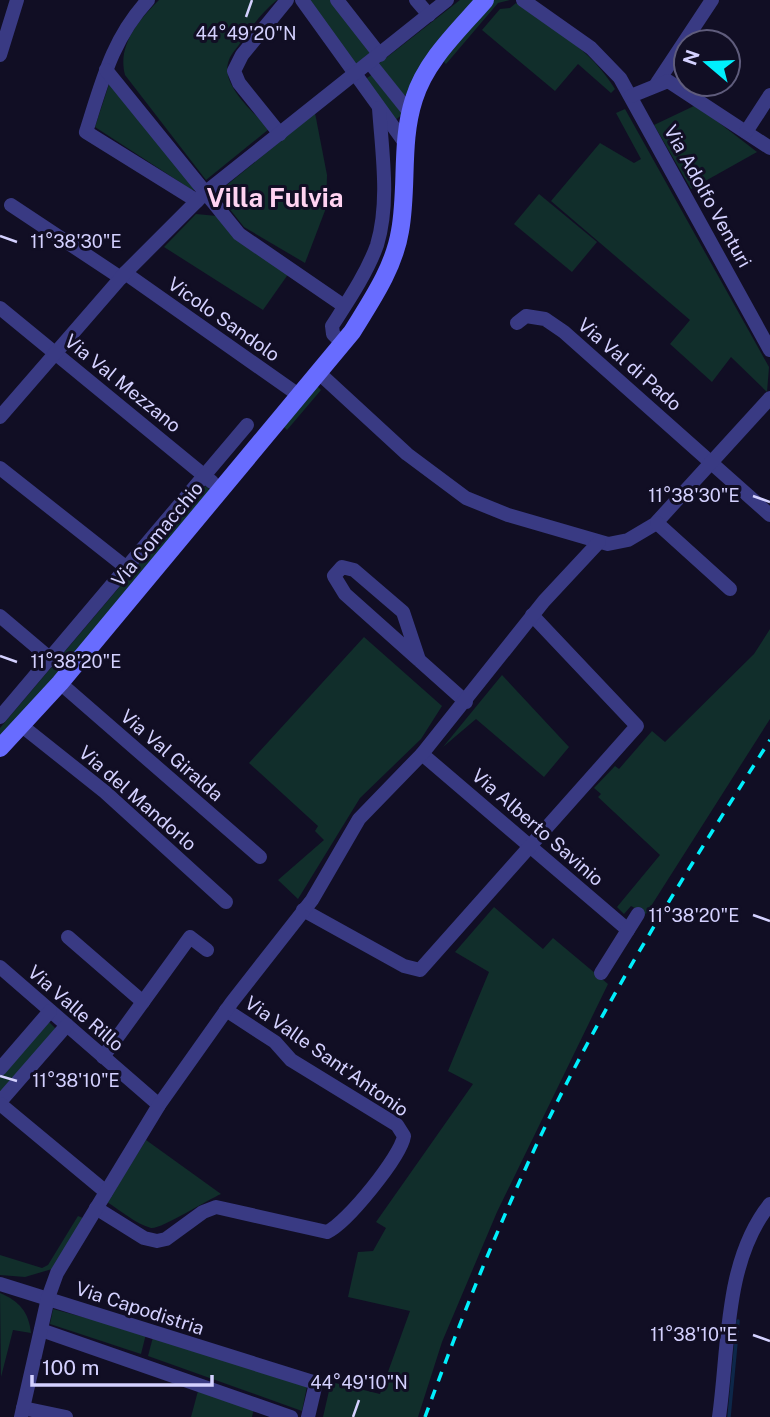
<svg xmlns="http://www.w3.org/2000/svg" width="770" height="1417" font-family="'Public Sans',sans-serif">
<style>
.green{fill:#112e2b}
.lines{fill:none;stroke-linecap:round;stroke-linejoin:round}
.stream{stroke:#0d2749;stroke-width:3.5}
.street{stroke:#393a83;stroke-width:14}
.secondary{stroke:#686cff;stroke-width:18}
.rail{stroke:#00effc;stroke-width:3.5;stroke-dasharray:10 9;stroke-linecap:butt}
.ticks{fill:none;stroke:#d4d1ff;stroke-width:2.5}
.labels{text-anchor:middle;dominant-baseline:central;stroke-width:6;stroke-linejoin:round;paint-order:stroke}
.street-label{font-size:19px;fill:#d4d1ff;stroke:#110e24}
.district-label{font-size:26px;font-weight:bold;fill:#ffd3f1;stroke:#110e24}
.ticks-label{font-size:18px;text-anchor:middle;fill:#d4d1ff;stroke:#110e24;stroke-width:6;stroke-linejoin:round;paint-order:stroke}
</style>
<rect width="100%" height="100%" fill="#110e24"/>
<g class="green">
<path d="M159,0H277C262,12 252,26 241,42C237,48 231,54 229,60C219,85 255,113 269,129L206,180L125,75C117,45 139,20 159,0Z"/>
<polygon points="306,0 332,0 373,50 354,66"/>
<polygon points="460,0 477,0 422,63 406,95 401,95 377,65"/>
<polygon points="493,0 510,0 498,3 446,64 442,60"/>
<path d="M516,3C553,29 591,49 615,89L611,93L578,64L555,91L482,30L500,9L510,8Z"/>
<polygon points="373,74 403,114 394,121 364,80"/>
<polygon points="110,81 197,189 192,190 95,127"/>
<polygon points="696,105 757,152 691,189 654,125"/>
<polygon points="625,109 769,367 767,392 731,357 712,382 670,344 690,320 551,201 600,143 634,163 641,159 616,113"/>
<polygon points="315,113 327,175 326,208 305,263 244,227 217,193"/>
<polygon points="539,194 597,242 572,272 514,224"/>
<polygon points="196,214 217,216 289,273 263,310 164,247"/>
<polygon points="316,385 321,390 287,430 282,425"/>
<polygon points="205,486 213,492 0,740 0,728"/>
<polygon points="770,629 770,719 646,914 631,906 624,914 617,907 660,855 598,797 601,794 594,788 615,766 619,769 652,731 665,742 754,654"/>
<polygon points="364,637 442,706 421,739 360,798 298,899 278,880 324,840 315,831 318,826 249,763"/>
<polygon points="502,675 569,747 544,777 476,719 443,747"/>
<polygon points="494,907 543,949 553,938 608,984 497,1212 442,1342 418,1417 323,1417 331,1382 380,1394 410,1311 348,1297 358,1252 373,1251 386,1228 376,1222 473,1084 448,1071 489,972 455,952"/>
<polygon points="49,1022 56,1029 0,1093 0,1078"/>
<path d="M146,1140L221,1194C207,1200 160,1230 151,1228C136,1224 120,1210 107,1202Z"/>
<polygon points="78,1216 83,1218 52,1269 25,1277 0,1275 0,1255 42,1268 48,1265"/>
<path d="M0,1293C19,1301 29,1312 31,1333L13,1330L1,1377Z"/>
<polygon points="53,1309 146,1334 141,1354 50,1324"/>
<polygon points="153,1337 307,1386 302,1411 148,1356"/>
<polygon points="198,1391 254,1408 252,1417 191,1417"/>
</g>
<g class="lines">
<polyline class="stream" points="729,1417 738,1321"/>
<g class="street">
<path d="M148,0C112,39 102,82 86,132L197,201"/>
<polyline points="302,0 405,143"/>
<polyline points="337,0 380,55"/>
<polyline points="416,0 429,15"/>
<polyline points="523,0 591,48 620,78 770,350"/>
<polyline points="0,55 17,0"/>
<polyline points="370,63 410,113"/>
<polyline points="106,70 239,234 344,306"/>
<polyline points="657,83 712,0"/>
<polyline points="631,96 668,81 770,148"/>
<polyline points="746,132 770,95"/>
<polyline points="280,134 239,83 234,71 242,55 287,0"/>
<polyline points="11,205 121,278"/>
<polyline points="125,273 300,396"/>
<polyline points="0,308 212,482"/>
<polyline points="517,323 526,316 545,319 564,332 770,515"/>
<path d="M343,344L333,334L332,326C348,301 367,273 377,245C390,202 382,152 379,108"/>
<polyline points="319,373 407,454 466,498 508,515 608,544 628,540 655,524 770,398"/>
<polyline points="0,417 125,273 206,192 447,0"/>
<polyline points="0,468 128,569"/>
<polyline points="657,523 730,589"/>
<polyline points="0,616 52,660"/>
<polyline points="419,660 403,612 354,570 342,567 334,576 345,594 466,702"/>
<polyline points="60,683 260,857"/>
<polyline points="0,717 247,425"/>
<polyline points="22,726 105,792 226,902"/>
<polyline points="422,754 628,930"/>
<polyline points="303,910 404,966 420,970 637,726 532,615"/>
<polyline points="68,937 143,1002"/>
<polyline points="0,967 159,1105"/>
<polyline points="601,973 638,914"/>
<polyline points="103,1057 190,937 207,950"/>
<polyline points="0,1069 50,1011"/>
<polyline points="0,1102 67,1025"/>
<polyline points="0,1104 106,1192"/>
<path d="M96,1208L144,1238L157,1241L166,1239L203,1212L216,1207L327,1232C347,1223 401,1156 404,1136L397,1125L291,1060L275,1042L226,1010"/>
<polyline points="0,1284 316,1383 308,1417"/>
<polyline points="41,1330 291,1417"/>
<polyline points="23,1408 66,1417"/>
<polyline points="21,1417 48,1298 57,1273 159,1105 232,1002 312,900 359,819 422,754 544,601 599,542"/>
<path d="M719,1417C729,1347 724,1261 770,1204"/>
</g>
<path class="secondary" d="M0,748L60,683L352,332C371,301 394,268 400,231C408,187 400,142 414,99C426,60 459,30 485,0"/>
<path class="rail" d="M425,1417C469,1297 516,1180 575,1067C634,954 702,847 770,740"/>
</g>
<path class="ticks" d="M246,17L252,0M0,236L17,242M753,496L770,502M0,656L17,662M753,915L770,921M0,1076L17,1081M753,1335L770,1341M353,1417L359,1400"/>
<g class="labels">
<g class="street-label">
<text transform="translate(708 196) rotate(61)">Via Adolfo Venturi</text>
<text transform="translate(224 319) rotate(35)">Vicolo Sandolo</text>
<text transform="translate(630 364) rotate(41)">Via Val di Pado</text>
<text transform="translate(123 383) rotate(39)">Via Val Mezzano</text>
<text transform="translate(157 534) rotate(-50)">Via Comacchio</text>
<text transform="translate(172 755) rotate(41)">Via Val Giralda</text>
<text transform="translate(138 798) rotate(41)">Via del Mandorlo</text>
<text transform="translate(538 827) rotate(41)">Via Alberto Savinio</text>
<text transform="translate(76 1008) rotate(41)">Via Valle Rillo</text>
<text transform="translate(327 1056) rotate(35)">Via Valle Sant'Antonio</text>
<text transform="translate(140 1308) rotate(18)">Via Capodistria</text>
</g>
<g class="district-label">
<text x="275" y="197">Villa Fulvia</text>
</g>
</g>
<g class="ticks-label">
<text x="246" y="40">44°49'20"N</text>
<text x="76" y="248">11°38'30"E</text>
<text x="694" y="502">11°38'30"E</text>
<text x="76" y="668">11°38'20"E</text>
<text x="694" y="922">11°38'20"E</text>
<text x="76" y="1087">11°38'10"E</text>
<text x="694" y="1341">11°38'10"E</text>
<text x="359" y="1389">44°49'10"N</text>
</g>
<g transform="translate(707 63) rotate(289)"><circle r="33" fill="#110e24" stroke="#5f5c7c" stroke-width="2"/>
<path d="M0-5L12 26L0 18L-12 26Z" fill="#00effc"/>
<text y="-10" font-size="19" font-weight="bold" text-anchor="middle" fill="#d4d1ff">N</text>
</g>
<path d="M32 1375v10h180v-10" fill="none" stroke="#d4d1ff" stroke-width="3.5"/>
<text x="42" y="1375" font-size="21" fill="#d4d1ff" stroke="#110e24" stroke-width="5" paint-order="stroke">100 m</text>
</svg>
